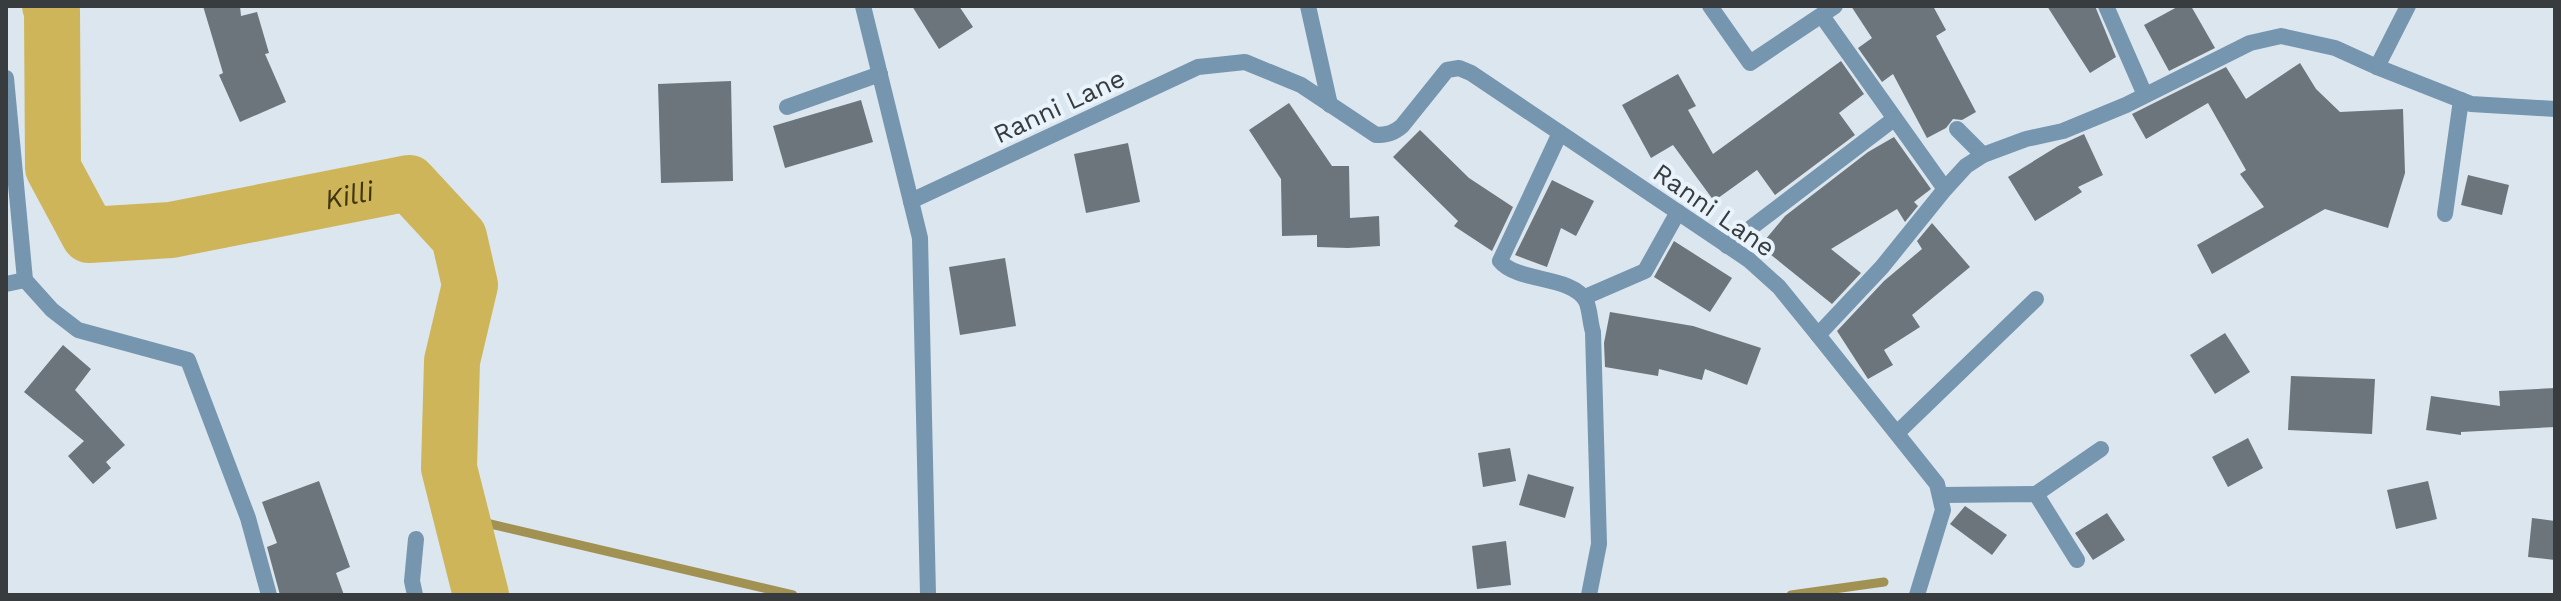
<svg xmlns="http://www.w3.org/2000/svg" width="2561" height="601" font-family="'Work Sans',sans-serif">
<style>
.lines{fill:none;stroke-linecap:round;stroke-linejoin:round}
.stream{stroke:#a19152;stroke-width:9}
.river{stroke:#ceb55a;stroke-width:56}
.building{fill:#6c757c}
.street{stroke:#7695af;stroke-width:16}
.labels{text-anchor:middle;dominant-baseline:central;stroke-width:8;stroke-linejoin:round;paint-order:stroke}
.street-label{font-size:26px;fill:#383c3f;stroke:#e9f3fb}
.water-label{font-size:28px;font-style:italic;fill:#40360e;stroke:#e9f3fb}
</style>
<rect width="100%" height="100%" fill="#dce6ee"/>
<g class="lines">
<g class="stream">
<polyline points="461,517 793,595"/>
<polyline points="1791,595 1884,582"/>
</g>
<path class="river" id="s1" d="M50,6L52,10L53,168L89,235L171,230L409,183L459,237L470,285L452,361L449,468L481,595"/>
</g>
<g class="building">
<polygon points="203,6 240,6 241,16 257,12 269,53 265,54 286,102 240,122 219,75 223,73"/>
<polygon points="912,6 959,6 973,27 939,49"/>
<polygon points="1851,6 1933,6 1946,30 1936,36 1976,112 1962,120 1953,119 1946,128 1927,138 1893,74 1882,82 1858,48 1872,38"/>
<polygon points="2047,6 2095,6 2116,57 2090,73"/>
<polygon points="2179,6 2191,6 2215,48 2169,71 2144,25"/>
<polygon points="1841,61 1864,94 1839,113 1855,135 1775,195 1757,170 1714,201 1673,145 1651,158 1622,105 1678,74 1696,106 1688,110 1713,154"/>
<polygon points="2300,63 2316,89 2340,112 2403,109 2405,173 2388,228 2325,209 2212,274 2197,245 2264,207 2240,174 2246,170 2208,103 2146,139 2132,114 2226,67 2246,99"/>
<polygon points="731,81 733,181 661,183 658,84"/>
<polygon points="861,100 873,142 785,168 773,126"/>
<polygon points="1289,103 1332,166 1349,166 1350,218 1379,216 1380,246 1348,248 1317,247 1317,235 1282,236 1281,179 1249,130"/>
<polygon points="1420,130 1469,178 1513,207 1492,251 1454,226 1458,221 1393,157"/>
<polygon points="2084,134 2103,175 2078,187 2082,192 2035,221 2008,177 2058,146"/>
<polygon points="1894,137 1931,189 1914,202 1918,206 1905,222 1897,209 1831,249 1861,273 1832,304 1760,246 1785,216 1868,152"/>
<polygon points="1128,143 1140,202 1086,213 1074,154"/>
<polygon points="2468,175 2509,185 2502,215 2461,205"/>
<polygon points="1552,180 1594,201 1576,236 1561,228 1547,267 1515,255"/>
<polygon points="1932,223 1970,267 1912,315 1920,327 1884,350 1893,365 1868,379 1837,331 1884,281 1922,249 1917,241"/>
<polygon points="1674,241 1732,278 1710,312 1654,277"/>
<polygon points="1005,258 1016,326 960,335 949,267"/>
<polygon points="1610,312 1693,326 1761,348 1747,385 1705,369 1702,380 1659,369 1658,376 1605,367 1604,343"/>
<polygon points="2225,333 2250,372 2215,394 2190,355"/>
<polygon points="63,345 91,369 75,390 125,445 106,462 111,468 93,484 68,456 84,441 24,392"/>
<polygon points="2291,376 2375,379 2372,434 2288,430"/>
<polygon points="2555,388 2555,427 2461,432 2461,435 2426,430 2431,396 2500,406 2499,391"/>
<polygon points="2248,438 2263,468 2228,487 2212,457"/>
<polygon points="1510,448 1516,481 1483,487 1478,453"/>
<polygon points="1528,474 1574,487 1565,518 1519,505"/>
<polygon points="319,481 350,567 336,573 344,595 280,595 267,547 277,543 262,502"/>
<polygon points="2428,481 2437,519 2396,529 2387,490"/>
<polygon points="1965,506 2007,535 1992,555 1950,524"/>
<polygon points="2107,513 2125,540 2093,560 2075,533"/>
<polygon points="2532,518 2555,521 2555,560 2528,557"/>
<polygon points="1506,541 1511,585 1477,589 1472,546"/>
</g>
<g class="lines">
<g class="street">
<polyline points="863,6 920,238 928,595"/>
<polyline points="1308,6 1330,105"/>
<polyline points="1710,6 1750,63 1835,6"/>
<polyline points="2106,6 2145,95"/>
<polyline points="1822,16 1945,189"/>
<polyline points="2377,67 2408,6"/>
<polyline points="6,78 25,280 6,284"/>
<polyline points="787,107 880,74"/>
<polyline points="1957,129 1983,155"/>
<path d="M1560,133L1500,261C1518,283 1572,275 1586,301C1590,309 1590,323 1593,332L1599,544L1589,595"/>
<path d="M911,201L1198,67L1245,62L1301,85L1376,135C1387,135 1394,133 1402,126L1447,70L1459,68L1471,73L1749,260L1779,287L1818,335L1882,267L1945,189L1966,166L1983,155L2026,139L2063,131L2126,105L2250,43L2281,36L2335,48L2377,67L2471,104L2555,109"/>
<polyline points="2445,214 2461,100"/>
<polyline points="1727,246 1894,119"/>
<polyline points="25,280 52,310 78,330 188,360 248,518 269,595"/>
<polyline points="1585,297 1645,271 1678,212"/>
<polyline points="1818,335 1937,484 1943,510 1917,595"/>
<polyline points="1897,433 2036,299"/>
<polyline points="2036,494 2101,449"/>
<polyline points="1942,495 2036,494 2077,560"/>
<polyline points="415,595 412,581 416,539"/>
</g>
</g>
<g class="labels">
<g class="street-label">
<text transform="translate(1059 106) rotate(-25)">Ranni Lane</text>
<text transform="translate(1714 210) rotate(35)">Ranni Lane</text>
</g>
<g class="water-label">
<text stroke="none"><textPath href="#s1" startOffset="502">Killi</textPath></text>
</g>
</g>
<rect width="2561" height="601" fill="none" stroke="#383c3f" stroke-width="16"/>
</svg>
